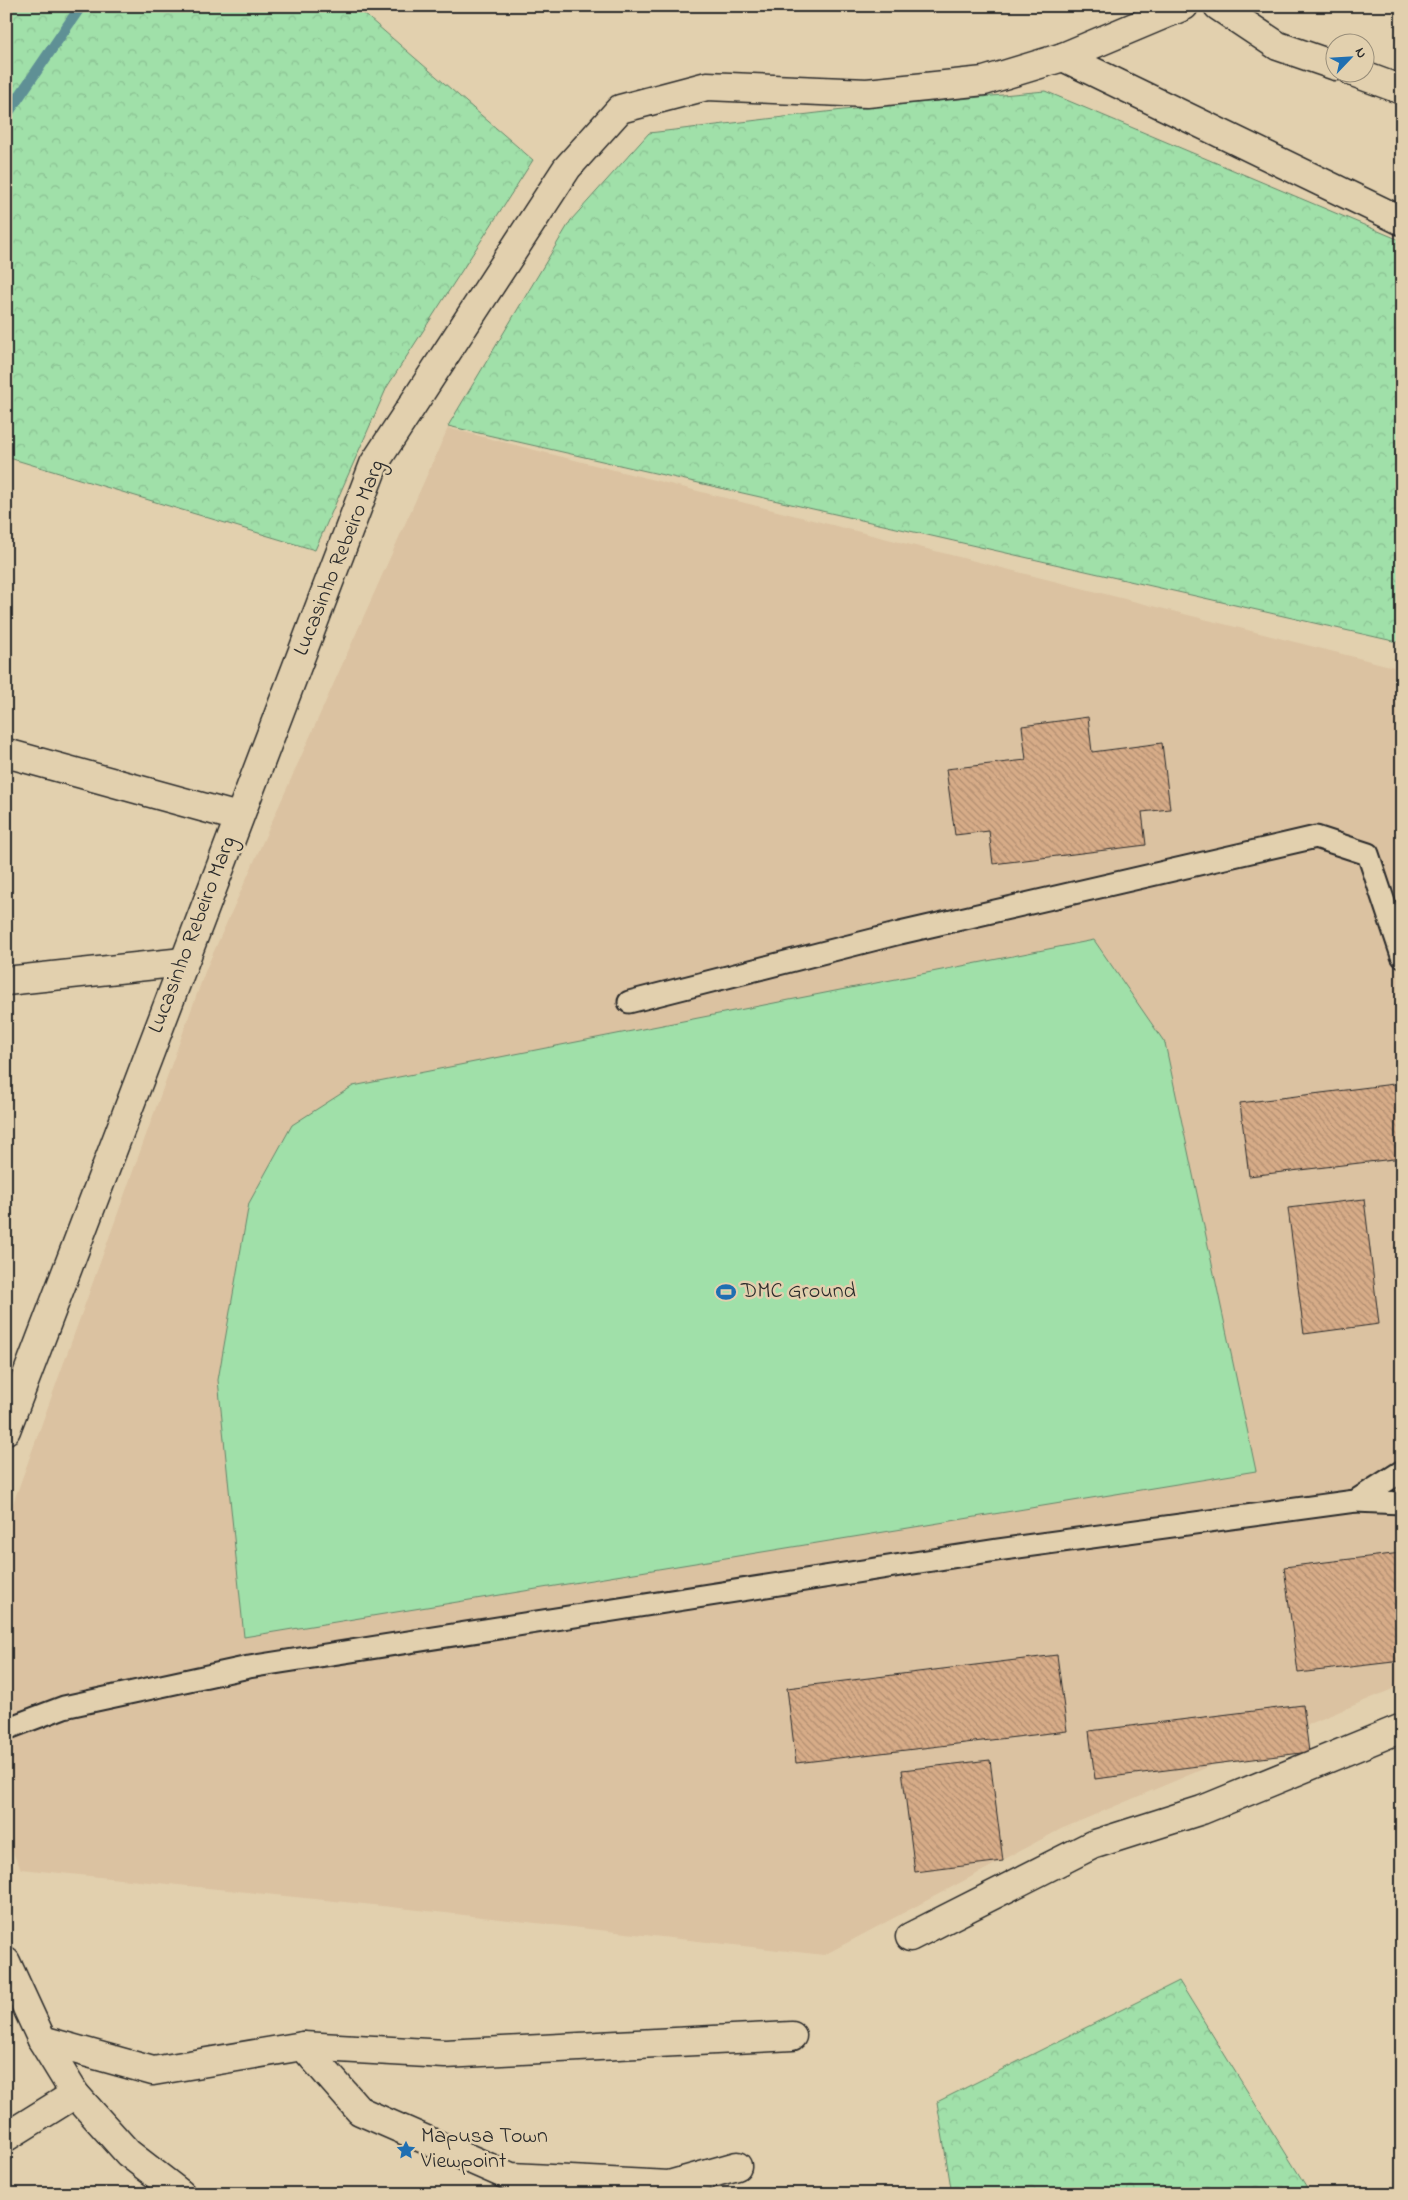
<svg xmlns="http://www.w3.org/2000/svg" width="1408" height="2200" font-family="'Indie Flower',sans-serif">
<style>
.built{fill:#dbc2a1}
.green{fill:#a0e0a9;stroke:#66866a}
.forest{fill:url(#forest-crowns);stroke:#66866a}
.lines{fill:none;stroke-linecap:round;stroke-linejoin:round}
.stream{stroke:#5f9095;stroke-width:11}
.building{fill:url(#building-back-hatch);stroke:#2b2b2b}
.service-casing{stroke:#2b2b2b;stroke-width:25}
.minor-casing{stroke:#2b2b2b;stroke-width:31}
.tertiary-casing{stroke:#2b2b2b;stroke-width:31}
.secondary-casing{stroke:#2b2b2b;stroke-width:31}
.service{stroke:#e2d0ae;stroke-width:21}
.minor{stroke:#e2d0ae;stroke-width:28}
.tertiary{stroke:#e2d0ae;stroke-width:28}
.secondary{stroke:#e2d0ae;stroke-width:28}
.labels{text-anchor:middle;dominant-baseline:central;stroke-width:5;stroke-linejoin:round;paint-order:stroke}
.street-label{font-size:22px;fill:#2b2b2b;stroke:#e2d0ae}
.poi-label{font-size:22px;fill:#2b2b2b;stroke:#e2d0ae;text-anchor:start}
</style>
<defs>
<pattern id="forest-crowns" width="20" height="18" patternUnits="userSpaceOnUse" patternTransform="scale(1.25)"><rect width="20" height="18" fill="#a0e0a9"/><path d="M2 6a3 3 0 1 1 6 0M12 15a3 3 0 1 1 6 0" fill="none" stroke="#8ac092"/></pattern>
<pattern id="building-back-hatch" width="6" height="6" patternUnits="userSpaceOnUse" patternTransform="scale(1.25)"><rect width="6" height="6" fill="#d7ac88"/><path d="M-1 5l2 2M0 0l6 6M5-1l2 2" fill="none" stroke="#af8c6f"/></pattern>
</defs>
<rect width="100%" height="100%" fill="#e2d0ae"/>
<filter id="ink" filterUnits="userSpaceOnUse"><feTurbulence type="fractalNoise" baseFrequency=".02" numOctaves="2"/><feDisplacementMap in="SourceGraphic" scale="10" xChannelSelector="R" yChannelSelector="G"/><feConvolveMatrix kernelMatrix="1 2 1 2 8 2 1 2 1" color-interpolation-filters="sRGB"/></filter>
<g filter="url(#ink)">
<polygon class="built" points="448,428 1402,669 1402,1685 1061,1829 824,1955 364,1904 21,1869 6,1839 6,1523 206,969"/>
<polygon class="green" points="1094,940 1165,1043 1256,1471 244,1637 218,1380 249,1203 292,1125 353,1086"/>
<g class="forest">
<polygon points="6,6 355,6 533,160 387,387 315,550 6,457"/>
<polygon points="1045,91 1402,241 1402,643 448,426 571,220 649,133 843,110"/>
<polygon points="1179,1981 1311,2194 952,2194 937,2102"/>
</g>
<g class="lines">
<polyline class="stream" points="6,116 81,6"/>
</g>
<g class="building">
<polygon points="1088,717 1092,752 1162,743 1170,809 1142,812 1146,845 993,864 989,831 955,835 946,769 1026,760 1022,726"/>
<polygon points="1402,1083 1402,1158 1249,1176 1240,1103"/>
<polygon points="1364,1199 1379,1324 1304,1334 1288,1208"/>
<polygon points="1401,1553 1402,1661 1298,1673 1284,1567"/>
<polygon points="1057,1655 1067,1731 796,1763 787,1688"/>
<polygon points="1303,1705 1309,1752 1095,1779 1089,1731"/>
<polygon points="990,1760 1003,1861 915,1872 902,1770"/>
</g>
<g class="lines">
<defs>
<g id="service">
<polyline points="629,1002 900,933 1316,837 1368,854 1402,956"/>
<polyline points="1355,1501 1402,1503"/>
<polyline points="6,1729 64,1707 249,1667 997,1550 1355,1501 1402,1471"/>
</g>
<g id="minor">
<polyline points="1218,6 1278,46 1336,66"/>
<polyline points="1063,57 1402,221"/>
<polyline points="1353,72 1402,90"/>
<polyline points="6,753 238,817"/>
<polyline points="6,981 183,962"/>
<polyline points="910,1937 1092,1845 1202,1810 1402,1728"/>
<polyline points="42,2040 153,2071 303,2046 445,2054 792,2036"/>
<polyline points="303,2046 360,2111 511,2177 669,2185 737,2166"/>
<polyline points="6,2137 75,2094"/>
</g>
<polyline id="tertiary" points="6,1430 374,464 567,168 620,109 707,86 867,93 984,81 1063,57 1184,6"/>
<polyline id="secondary" points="6,1962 42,2040 75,2094 128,2153 181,2194"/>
</defs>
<use href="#service" class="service-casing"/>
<use href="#minor" class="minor-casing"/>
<use href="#tertiary" class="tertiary-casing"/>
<use href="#secondary" class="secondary-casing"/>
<use href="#service" class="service"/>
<use href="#minor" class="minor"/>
<use href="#tertiary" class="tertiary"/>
<use href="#secondary" class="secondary"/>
</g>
</g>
<defs>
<symbol id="stadium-bare" viewBox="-9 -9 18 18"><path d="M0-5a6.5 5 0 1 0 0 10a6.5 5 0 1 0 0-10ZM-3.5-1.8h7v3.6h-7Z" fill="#1f6fb2" stroke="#e2d0ae" stroke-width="2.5" paint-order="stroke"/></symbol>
<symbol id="sight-bare" viewBox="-9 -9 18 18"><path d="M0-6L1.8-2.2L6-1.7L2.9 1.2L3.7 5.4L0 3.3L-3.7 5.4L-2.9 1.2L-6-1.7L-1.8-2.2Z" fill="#1f6fb2" stroke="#e2d0ae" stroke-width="2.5" paint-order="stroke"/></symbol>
</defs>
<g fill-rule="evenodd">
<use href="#stadium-bare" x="712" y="1278" width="28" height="28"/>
<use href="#sight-bare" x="392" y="2136" width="28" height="28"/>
</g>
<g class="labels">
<g class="street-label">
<text transform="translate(340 558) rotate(-68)">Lucasinho Rebeiro Marg</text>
<text transform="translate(193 935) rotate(-69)">Lucasinho Rebeiro Marg</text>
</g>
<g class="poi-label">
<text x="741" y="1292">DMC Ground</text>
<text x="421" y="2137">Mapusa Town<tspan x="421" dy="25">Viewpoint</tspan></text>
</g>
</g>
<rect width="1408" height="2200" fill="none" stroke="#e2d0ae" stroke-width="25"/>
<rect x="12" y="12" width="1383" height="2175" fill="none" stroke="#2b2b2b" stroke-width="2" filter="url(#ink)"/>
<g transform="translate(1350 58) rotate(65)"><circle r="24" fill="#e2d0ae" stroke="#998e7a"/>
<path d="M0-4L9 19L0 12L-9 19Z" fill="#1f6fb2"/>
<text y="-8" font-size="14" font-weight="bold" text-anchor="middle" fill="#2b2b2b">N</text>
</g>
</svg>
